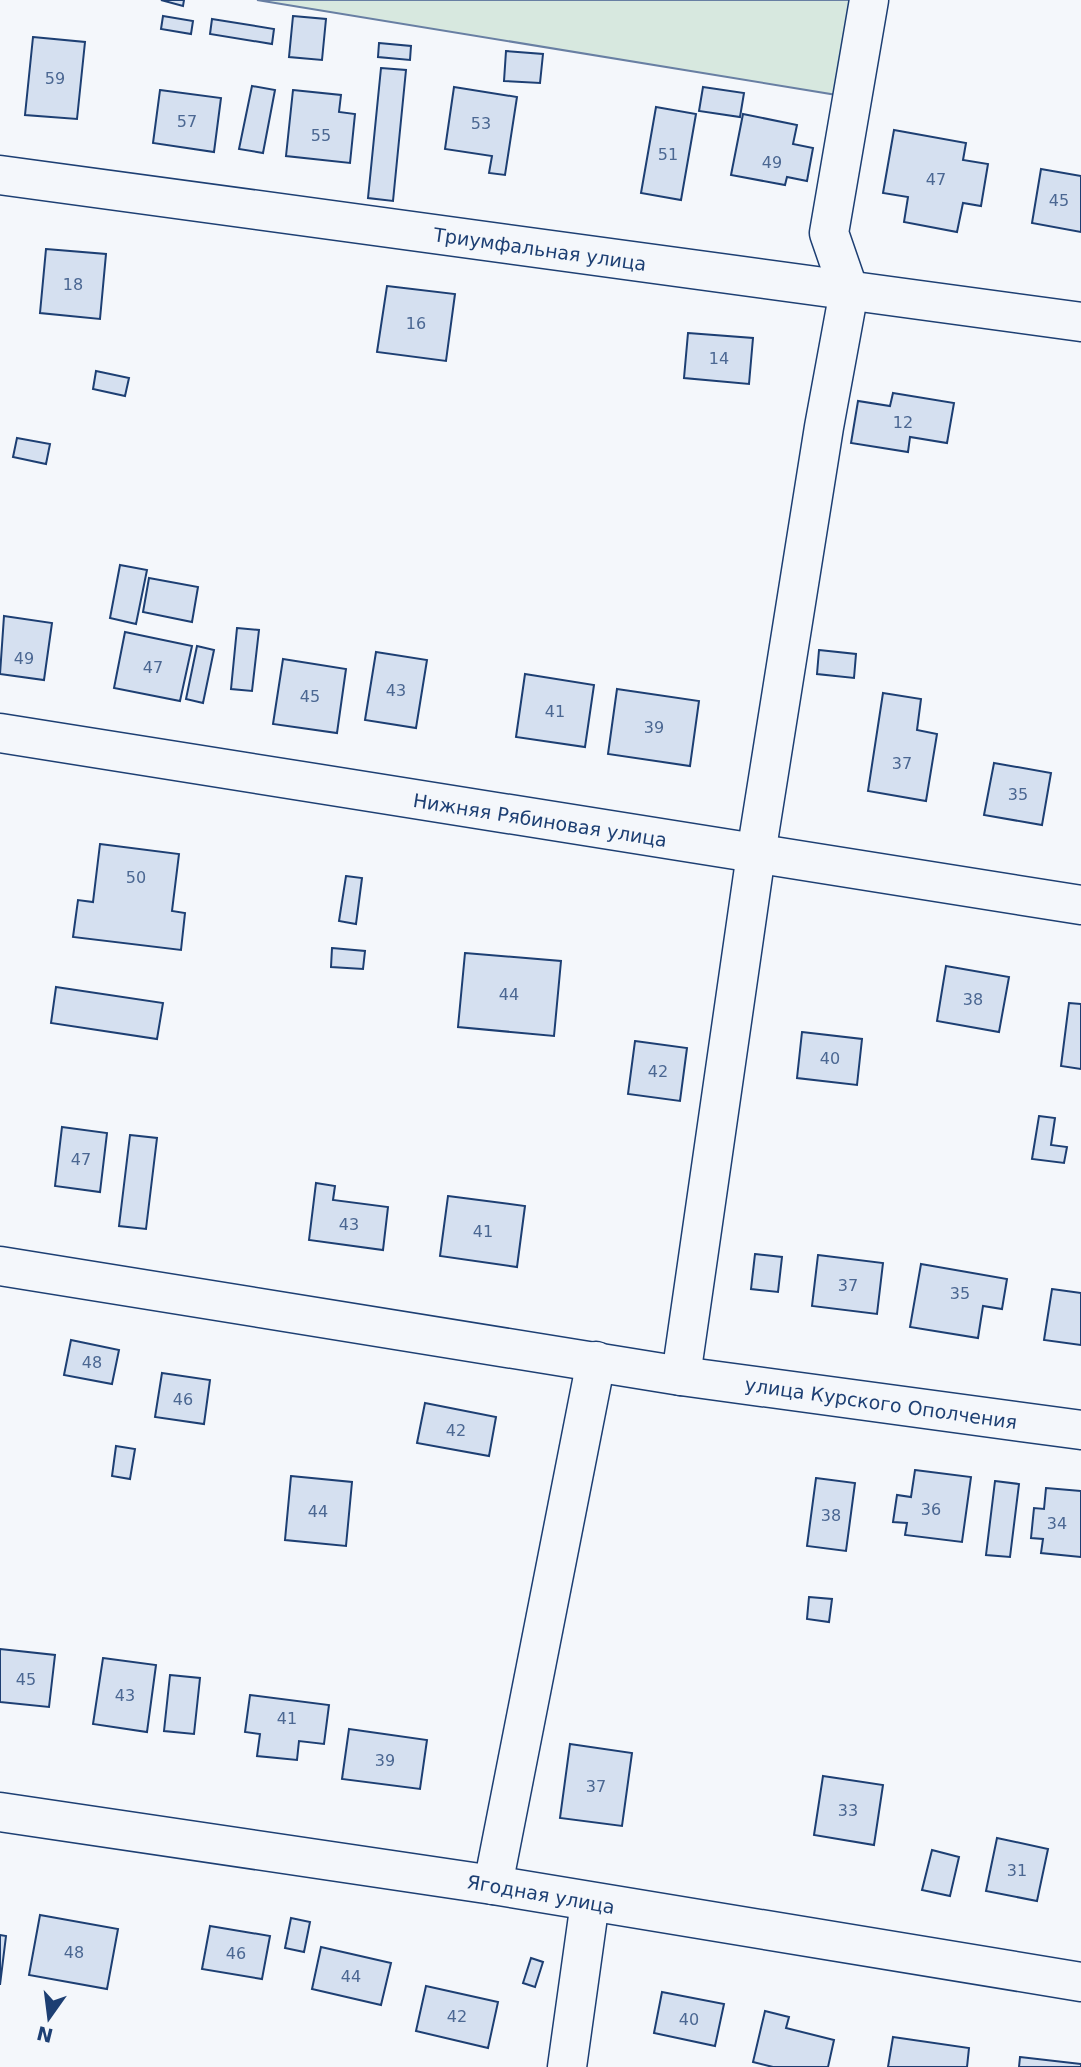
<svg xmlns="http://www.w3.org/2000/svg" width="1081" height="2067" font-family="'DejaVu Sans',sans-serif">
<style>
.green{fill:#d7e8df;stroke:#687fa3;stroke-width:2}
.building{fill:#d5e0f0;stroke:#1d3f73;stroke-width:2}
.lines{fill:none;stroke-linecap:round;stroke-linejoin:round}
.minor-casing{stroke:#1d3f73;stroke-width:41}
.minor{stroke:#f4f7fb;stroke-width:38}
.labels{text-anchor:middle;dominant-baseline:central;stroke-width:5;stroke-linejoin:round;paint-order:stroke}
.number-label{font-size:16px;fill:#4b6792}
.street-label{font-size:19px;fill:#1d3f73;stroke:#f4f7fb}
</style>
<rect width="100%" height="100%" fill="#f4f7fb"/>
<polygon class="green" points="257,0 856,0 843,96"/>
<g class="building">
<polygon points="161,0 184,0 183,6"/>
<polygon points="163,16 193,21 191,34 161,29"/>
<polygon points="293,16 326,19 322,60 289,57"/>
<polygon points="212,19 274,29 272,44 210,34"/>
<polygon points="33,37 85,42 77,119 25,115"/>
<polygon points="379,43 411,46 410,60 378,57"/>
<polygon points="506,51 543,54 540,83 504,81"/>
<polygon points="381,68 406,70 393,201 368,198"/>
<polygon points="252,86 275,90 263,153 239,149"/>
<polygon points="454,87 517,97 505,175 489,173 492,156 445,149"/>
<polygon points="703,87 744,93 740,117 699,111"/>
<polygon points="160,90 221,98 214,152 153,143"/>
<polygon points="293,90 341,95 339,112 355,114 350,163 286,156"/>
<polygon points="656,107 696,114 681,200 641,193"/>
<polygon points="743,114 797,125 793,144 813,148 807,181 787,177 785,185 731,175"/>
<polygon points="894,130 966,143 963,160 988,164 981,206 963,203 957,232 904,222 908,197 883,193"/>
<polygon points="1041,169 1081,176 1081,232 1032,223"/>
<polygon points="46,249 106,254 100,319 40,313"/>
<polygon points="387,286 455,294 446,361 377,352"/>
<polygon points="688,333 753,338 749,384 684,378"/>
<polygon points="96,371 129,378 125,396 93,389"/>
<polygon points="893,393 954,403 947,443 910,437 908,452 851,443 858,401 890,406"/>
<polygon points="17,438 50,444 46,464 13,457"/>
<polygon points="120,565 147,570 136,624 110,618"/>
<polygon points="149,578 198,587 192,622 143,612"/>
<polygon points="4,616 52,623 44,680 0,674"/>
<polygon points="237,628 259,630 252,691 231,689"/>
<polygon points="125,632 192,646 180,701 114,688"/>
<polygon points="197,646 214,650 203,703 186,699"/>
<polygon points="819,650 856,654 854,678 817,674"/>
<polygon points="376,652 427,660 416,728 365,720"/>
<polygon points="283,659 346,669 337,733 273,724"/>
<polygon points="525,674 594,685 585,747 516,737"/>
<polygon points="617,689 699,701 690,766 608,754"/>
<polygon points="883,693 921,699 917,730 937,734 926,801 868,791"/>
<polygon points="994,763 1051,773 1042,825 984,815"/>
<polygon points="100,844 179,854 172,911 185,913 181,950 73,937 78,900 93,902"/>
<polygon points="346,876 362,878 356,924 339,921"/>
<polygon points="332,948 365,951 363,969 331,967"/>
<polygon points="465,953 561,961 554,1036 458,1027"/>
<polygon points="946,966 1009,977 999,1032 937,1021"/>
<polygon points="56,987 163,1003 157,1039 51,1023"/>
<polygon points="1069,1003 1081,1004 1081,1069 1061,1066"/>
<polygon points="802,1032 862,1039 857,1085 797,1078"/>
<polygon points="635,1041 687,1048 680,1101 628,1094"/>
<polygon points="1039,1116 1055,1118 1051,1145 1067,1147 1064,1163 1032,1159"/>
<polygon points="62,1127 107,1133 100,1192 55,1186"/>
<polygon points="130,1135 157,1138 146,1229 119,1226"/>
<polygon points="316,1183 335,1186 333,1200 388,1207 383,1250 309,1240"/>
<polygon points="448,1196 525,1206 517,1267 440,1256"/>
<polygon points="755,1254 782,1257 778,1292 751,1289"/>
<polygon points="818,1255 883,1263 877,1314 812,1306"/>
<polygon points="921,1264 1007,1279 1002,1309 983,1306 978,1338 910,1327"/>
<polygon points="1052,1289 1081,1293 1081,1345 1044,1340"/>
<polygon points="71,1340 119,1350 112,1384 64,1375"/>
<polygon points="162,1373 210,1380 204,1424 155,1417"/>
<polygon points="425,1403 496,1417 489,1456 417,1443"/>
<polygon points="116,1446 135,1449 130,1479 112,1476"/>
<polygon points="915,1470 971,1477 962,1542 905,1535 907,1523 893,1522 897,1495 911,1497"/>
<polygon points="291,1476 352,1482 346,1546 285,1540"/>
<polygon points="816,1478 855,1483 846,1551 807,1546"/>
<polygon points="995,1481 1019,1484 1010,1557 986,1555"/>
<polygon points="1046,1488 1081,1491 1081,1557 1041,1553 1043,1539 1031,1538 1034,1508 1044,1509"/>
<polygon points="809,1597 832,1599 829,1622 807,1619"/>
<polygon points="0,1649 55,1655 49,1707 0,1702"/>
<polygon points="103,1658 156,1665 147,1732 93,1724"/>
<polygon points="170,1675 200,1678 194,1734 164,1731"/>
<polygon points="250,1695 329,1705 324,1744 299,1741 297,1760 257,1756 260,1734 245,1732"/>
<polygon points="349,1729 427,1740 420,1789 342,1779"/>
<polygon points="570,1744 632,1753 622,1826 560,1818"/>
<polygon points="823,1776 883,1785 874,1845 814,1835"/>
<polygon points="997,1838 1048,1849 1037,1901 986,1891"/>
<polygon points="932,1850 959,1857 950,1896 922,1890"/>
<polygon points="40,1915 118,1929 107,1989 29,1975"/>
<polygon points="291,1918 310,1922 304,1952 285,1948"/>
<polygon points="210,1926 270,1936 262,1979 202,1969"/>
<polygon points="0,1935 6,1936 0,1985"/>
<polygon points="321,1947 391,1963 381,2005 312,1989"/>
<polygon points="531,1958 543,1962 535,1987 523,1983"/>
<polygon points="426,1986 498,2002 488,2048 416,2031"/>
<polygon points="662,1992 724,2004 715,2046 654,2033"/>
<polygon points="765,2011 789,2017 786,2028 834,2040 828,2067 773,2067 753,2062"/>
<polygon points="893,2037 969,2048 967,2067 888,2067"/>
<polygon points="1020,2057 1081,2064 1081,2067 1019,2067"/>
</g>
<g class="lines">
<defs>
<g id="minor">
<polyline points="0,175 1081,322"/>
<polyline points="0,733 1081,905"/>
<polyline points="0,1266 681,1376 1081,1430"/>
<polyline points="681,1376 756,854 824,427 849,291 829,233 869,0"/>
<polyline points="0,1812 493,1885 1081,1982"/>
<polyline points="493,1885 596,1361"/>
<polyline points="567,2067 590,1902"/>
</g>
</defs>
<use href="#minor" class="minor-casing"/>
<use href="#minor" class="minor"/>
</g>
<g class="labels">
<g class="number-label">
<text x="55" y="78">59</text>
<text x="187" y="121">57</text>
<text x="481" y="123">53</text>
<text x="321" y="135">55</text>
<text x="668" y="154">51</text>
<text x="772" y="162">49</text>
<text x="936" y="179">47</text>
<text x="1059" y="200">45</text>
<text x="73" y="284">18</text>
<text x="416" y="323">16</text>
<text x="719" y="358">14</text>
<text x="903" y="422">12</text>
<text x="24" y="658">49</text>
<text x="153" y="667">47</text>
<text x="396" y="690">43</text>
<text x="310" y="696">45</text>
<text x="555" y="711">41</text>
<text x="654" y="727">39</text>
<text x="902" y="763">37</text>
<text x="1018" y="794">35</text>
<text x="136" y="877">50</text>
<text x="509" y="994">44</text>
<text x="973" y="999">38</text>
<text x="830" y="1058">40</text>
<text x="658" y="1071">42</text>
<text x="81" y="1159">47</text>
<text x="349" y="1224">43</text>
<text x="483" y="1231">41</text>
<text x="848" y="1285">37</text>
<text x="960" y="1293">35</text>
<text x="92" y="1362">48</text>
<text x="183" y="1399">46</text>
<text x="456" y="1430">42</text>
<text x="931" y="1509">36</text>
<text x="318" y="1511">44</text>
<text x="831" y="1515">38</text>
<text x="1057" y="1523">34</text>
<text x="26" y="1679">45</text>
<text x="125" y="1695">43</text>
<text x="287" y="1718">41</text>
<text x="385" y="1760">39</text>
<text x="596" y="1786">37</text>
<text x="848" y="1810">33</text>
<text x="1017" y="1870">31</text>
<text x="74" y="1952">48</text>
<text x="236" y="1953">46</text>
<text x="351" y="1976">44</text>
<text x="457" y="2016">42</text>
<text x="689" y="2019">40</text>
</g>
<g class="street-label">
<text transform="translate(540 249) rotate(8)">Триумфальная улица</text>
<text transform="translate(540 820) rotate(9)">Нижняя Рябиновая улица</text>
<text transform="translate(881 1403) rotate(8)">улица Курского Ополчения</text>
<text transform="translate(541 1894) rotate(10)">Ягодная улица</text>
</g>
</g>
<g transform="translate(49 2018) rotate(194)" stroke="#f4f7fb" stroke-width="5" paint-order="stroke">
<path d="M0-5L12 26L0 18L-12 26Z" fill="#1d3f73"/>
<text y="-10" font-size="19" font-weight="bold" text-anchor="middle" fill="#1d3f73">N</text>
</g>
</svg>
